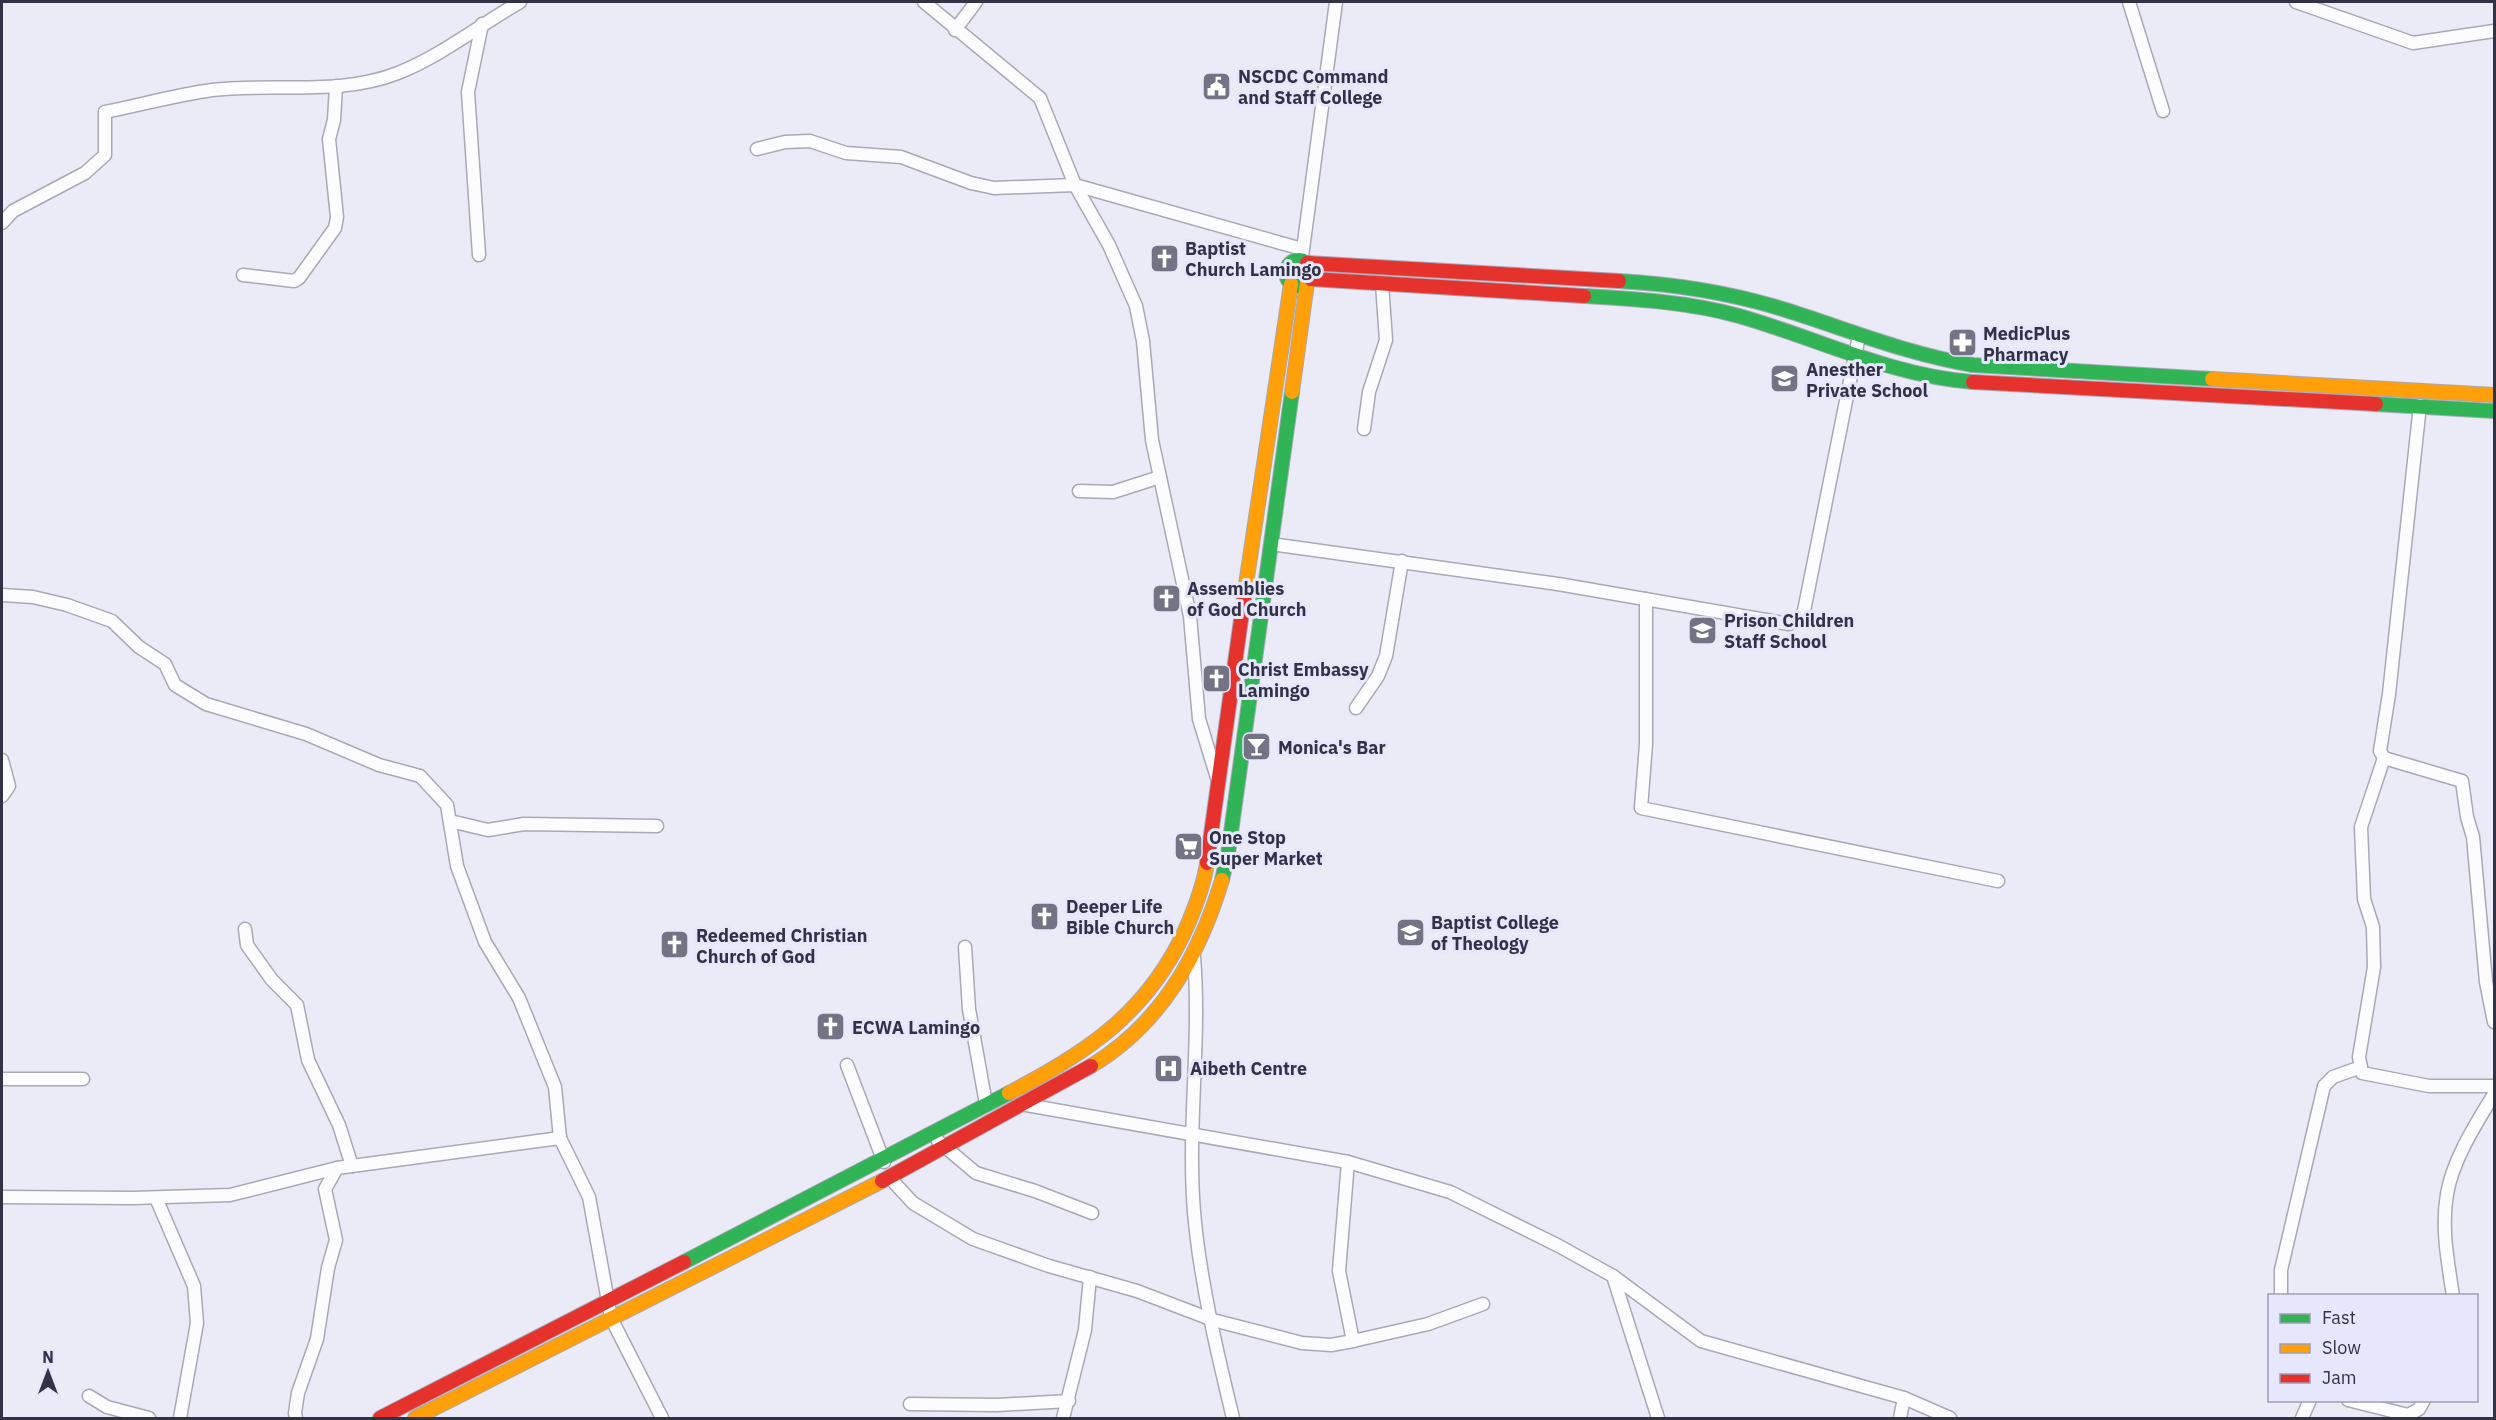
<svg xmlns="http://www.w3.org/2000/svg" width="2496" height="1420" font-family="'IBM Plex Sans',sans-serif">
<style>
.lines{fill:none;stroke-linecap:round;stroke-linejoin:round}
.street-casing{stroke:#a8a8b7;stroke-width:15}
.fast-casing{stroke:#a8a8b7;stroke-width:16}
.slow-casing{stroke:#a8a8b7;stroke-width:16}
.jam-casing{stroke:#a8a8b7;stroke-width:16}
.street{stroke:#fcfcfe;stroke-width:12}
.fast{stroke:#30b455;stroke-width:14}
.slow{stroke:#ff9f0a;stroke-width:14}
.jam{stroke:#e5322d;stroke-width:14}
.labels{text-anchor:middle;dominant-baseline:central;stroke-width:6;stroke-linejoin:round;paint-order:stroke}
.poi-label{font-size:18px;font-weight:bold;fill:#323247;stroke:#e6e7fc;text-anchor:start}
</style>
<rect width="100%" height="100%" fill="#ebebf7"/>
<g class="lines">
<defs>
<g id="street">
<polyline points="924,2 1040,98 1075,185 1109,245 1136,306 1143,341 1152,440 1190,616 1199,719 1218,781"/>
<polyline points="2129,2 2163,111"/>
<polyline points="2296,2 2413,43 2494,31"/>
<polyline points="955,30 976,2"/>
<polyline points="757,149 785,142 810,141 846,153 901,157 971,183 994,188 1075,185 1302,249"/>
<path d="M2,223L13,211L85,173L105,155V112C140,105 176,95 212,90C273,83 340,96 398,73C441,56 480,25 520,2"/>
<polyline points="479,255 468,92 482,24"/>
<polyline points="1302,257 1336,2"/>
<polyline points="243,275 294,281 299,278 335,228 337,217 329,139 334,120 336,86"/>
<polyline points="2420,405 2389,694 2380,751 2384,758 2462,781 2467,817 2473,837 2486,982 2494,1022"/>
<polyline points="1364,429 1369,392 1386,340 1382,284"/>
<polyline points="1079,491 1113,492 1160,477"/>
<polyline points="1271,544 1558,584 1789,624 1799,619 1804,611 1859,336"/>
<polyline points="2,595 33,597 67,605 112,621 139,647 165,664 175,685 206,704 306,734 379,765 420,776 447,805 457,866 485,942 519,998 555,1087 560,1138"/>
<polyline points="1646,599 1646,744 1641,808 1998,881"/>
<polyline points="1356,708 1378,676 1386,656 1402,561"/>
<polyline points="2384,758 2361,827 2364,899 2373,927 2374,967 2359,1057 2362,1073 2429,1086 2494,1086"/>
<polyline points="2,760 9,786 2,796"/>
<polyline points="450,821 488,830 524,824 657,826"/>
<polyline points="245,929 247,945 272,980 297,1005 308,1060 339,1125 352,1166"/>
<polyline points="965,947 969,1009 986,1104"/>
<path d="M1194,957C1201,1042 1187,1127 1194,1212C1200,1281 1217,1352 1233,1418"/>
<polyline points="847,1065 884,1162"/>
<polyline points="2,1079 83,1079"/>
<polyline points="1021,1104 1348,1162 1450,1192 1559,1246 1613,1276 1658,1418"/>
<polyline points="938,1141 976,1173 1035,1191 1092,1213"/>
<polyline points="1348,1162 1339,1271 1353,1341"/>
<polyline points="889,1177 913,1203 973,1239 1049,1266 1137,1291 1213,1320 1302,1343 1331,1345 1353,1341 1428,1324 1483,1304"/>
<polyline points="2,1197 133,1198 230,1195 337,1168 560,1138 589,1197 611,1318 662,1418"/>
<polyline points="156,1198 194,1286 197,1323 180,1418"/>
<polyline points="1613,1276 1701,1341 1904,1398 1950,1418"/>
<polyline points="2281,1296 2281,1270 2324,1086 2333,1077 2361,1067"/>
<path d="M2453,1296C2448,1262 2441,1228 2447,1194C2453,1159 2476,1124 2494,1094"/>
<polyline points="89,1396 107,1407 149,1418"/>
<polyline points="2348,1400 2408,1415 2419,1409 2424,1400"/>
<polyline points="910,1404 997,1405 1069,1401"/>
<polyline points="296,1418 295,1413 298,1393 317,1339 328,1268 336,1240 325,1189 337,1168"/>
<polyline points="1063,1418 1085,1330 1090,1277"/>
<polyline points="1900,1418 1904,1398"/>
<polyline points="2302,1418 2310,1400"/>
</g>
<g id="fast">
<circle cx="1299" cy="273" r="13"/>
<path d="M1619,281C1673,284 1725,292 1776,307C1842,327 1905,354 1973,365L2212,379"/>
<path d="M1584,296C1636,299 1689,302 1739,316C1817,338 1891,376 1973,382"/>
<polyline points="2376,404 2494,411"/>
<polyline points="1222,880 1228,854 1292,392"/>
<polyline points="684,1262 1009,1093"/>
</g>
<g id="slow">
<polyline points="2212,379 2494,395"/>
<polyline points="1292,392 1307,283"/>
<polyline points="1245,591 1291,284"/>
<path d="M1091,1066C1161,1024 1199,956 1222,880"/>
<path d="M1009,1093C1089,1052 1151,1010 1188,924C1196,905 1204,884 1207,863"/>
<polyline points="415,1418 882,1181"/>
</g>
<g id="jam">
<polyline points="1307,263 1619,281"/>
<polyline points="1311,279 1584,296"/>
<polyline points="1973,382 2376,404"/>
<polyline points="1207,863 1245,591"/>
<polyline points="882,1181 1091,1066"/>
<polyline points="380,1418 684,1262"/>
</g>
</defs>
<use href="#street" class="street-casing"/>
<use href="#fast" class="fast-casing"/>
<use href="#slow" class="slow-casing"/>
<use href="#jam" class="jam-casing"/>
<use href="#street" class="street"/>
<use href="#fast" class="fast"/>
<use href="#slow" class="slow"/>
<use href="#jam" class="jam"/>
</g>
<defs>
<symbol id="civic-square" viewBox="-11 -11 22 22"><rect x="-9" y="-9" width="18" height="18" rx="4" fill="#737385" stroke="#e6e7fc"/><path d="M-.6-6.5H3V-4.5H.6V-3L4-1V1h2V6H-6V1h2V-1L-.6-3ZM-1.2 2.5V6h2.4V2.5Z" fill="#fff"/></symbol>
<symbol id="church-square" viewBox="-11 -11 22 22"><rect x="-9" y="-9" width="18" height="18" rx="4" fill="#737385" stroke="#e6e7fc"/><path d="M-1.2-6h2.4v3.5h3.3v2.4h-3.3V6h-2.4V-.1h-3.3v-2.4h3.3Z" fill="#fff"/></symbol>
<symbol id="pharmacy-square" viewBox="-11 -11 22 22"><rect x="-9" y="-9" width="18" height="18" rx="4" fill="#737385" stroke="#e6e7fc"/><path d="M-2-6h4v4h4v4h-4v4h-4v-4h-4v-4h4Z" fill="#fff"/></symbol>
<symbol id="school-square" viewBox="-11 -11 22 22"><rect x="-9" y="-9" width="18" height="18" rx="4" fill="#737385" stroke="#e6e7fc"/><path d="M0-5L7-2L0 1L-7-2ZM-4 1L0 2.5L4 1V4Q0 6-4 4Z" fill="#fff"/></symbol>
<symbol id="bar-square" viewBox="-11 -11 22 22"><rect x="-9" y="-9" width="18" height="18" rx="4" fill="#737385" stroke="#e6e7fc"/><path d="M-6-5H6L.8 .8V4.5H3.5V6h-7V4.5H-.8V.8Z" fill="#fff"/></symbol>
<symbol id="supermarket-square" viewBox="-11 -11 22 22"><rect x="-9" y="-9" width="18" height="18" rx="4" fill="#737385" stroke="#e6e7fc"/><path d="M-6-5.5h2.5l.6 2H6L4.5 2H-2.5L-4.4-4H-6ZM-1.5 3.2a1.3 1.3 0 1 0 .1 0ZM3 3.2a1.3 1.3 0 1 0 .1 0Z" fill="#fff"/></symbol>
<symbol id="university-square" viewBox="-11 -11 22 22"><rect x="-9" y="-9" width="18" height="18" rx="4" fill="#737385" stroke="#e6e7fc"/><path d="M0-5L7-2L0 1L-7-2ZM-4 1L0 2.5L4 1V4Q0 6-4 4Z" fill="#fff"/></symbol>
<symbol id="hospital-square" viewBox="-11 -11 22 22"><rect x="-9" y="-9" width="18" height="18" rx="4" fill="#737385" stroke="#e6e7fc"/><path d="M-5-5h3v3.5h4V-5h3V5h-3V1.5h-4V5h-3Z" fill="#fff"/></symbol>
</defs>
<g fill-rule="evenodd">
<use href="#civic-square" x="1200" y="70" width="33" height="33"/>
<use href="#church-square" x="1148" y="242" width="33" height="33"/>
<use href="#pharmacy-square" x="1946" y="326" width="33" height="33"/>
<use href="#school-square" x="1768" y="362" width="33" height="33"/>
<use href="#church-square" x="1150" y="582" width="33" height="33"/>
<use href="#school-square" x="1686" y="614" width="33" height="33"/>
<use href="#church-square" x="1200" y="662" width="33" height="33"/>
<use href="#bar-square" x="1240" y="730" width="33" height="33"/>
<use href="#supermarket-square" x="1172" y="830" width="33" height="33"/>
<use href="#church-square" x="1028" y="900" width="33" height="33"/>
<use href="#university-square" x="1394" y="916" width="33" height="33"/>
<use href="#church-square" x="658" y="928" width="33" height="33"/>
<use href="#church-square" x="814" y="1010" width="33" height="33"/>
<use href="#hospital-square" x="1152" y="1052" width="33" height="33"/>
</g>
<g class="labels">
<g class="poi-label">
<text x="1238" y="76">NSCDC Command<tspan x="1238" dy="21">and Staff College</tspan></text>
<text x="1185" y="248">Baptist<tspan x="1185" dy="21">Church Lamingo</tspan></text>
<text x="1983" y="333">MedicPlus<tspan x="1983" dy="21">Pharmacy</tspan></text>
<text x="1806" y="369">Anesther<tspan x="1806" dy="21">Private School</tspan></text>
<text x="1187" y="588">Assemblies<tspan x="1187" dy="21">of God Church</tspan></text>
<text x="1724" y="620">Prison Children<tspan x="1724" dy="21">Staff School</tspan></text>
<text x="1238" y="669">Christ Embassy<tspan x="1238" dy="21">Lamingo</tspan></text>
<text x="1278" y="747">Monica's Bar</text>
<text x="1209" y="837">One Stop<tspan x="1209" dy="21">Super Market</tspan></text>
<text x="1066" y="906">Deeper Life<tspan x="1066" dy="21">Bible Church</tspan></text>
<text x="1431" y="922">Baptist College<tspan x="1431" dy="21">of Theology</tspan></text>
<text x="696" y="935">Redeemed Christian<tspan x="696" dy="21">Church of God</tspan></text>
<text x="852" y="1027">ECWA Lamingo</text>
<text x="1190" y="1068">Aibeth Centre</text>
</g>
</g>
<rect width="2496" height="1420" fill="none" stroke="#323247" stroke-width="6"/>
<rect x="2268" y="1294" width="210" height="108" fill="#e6e7fc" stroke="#9e9fb4" stroke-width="1.5"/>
<rect x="2280" y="1314" width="30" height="9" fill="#30b455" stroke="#9e9fb4" stroke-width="1.5"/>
<text x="2322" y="1324" font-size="18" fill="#323247">Fast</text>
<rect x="2280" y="1344" width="30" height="9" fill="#ff9f0a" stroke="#9e9fb4" stroke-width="1.5"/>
<text x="2322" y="1354" font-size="18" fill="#323247">Slow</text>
<rect x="2280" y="1374" width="30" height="9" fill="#e5322d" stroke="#9e9fb4" stroke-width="1.5"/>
<text x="2322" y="1384" font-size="18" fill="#323247">Jam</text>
<g transform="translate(48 1372)" stroke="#e6e7fc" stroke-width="4.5" paint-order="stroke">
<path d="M0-4.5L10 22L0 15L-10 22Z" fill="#323247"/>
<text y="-9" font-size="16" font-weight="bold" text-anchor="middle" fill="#323247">N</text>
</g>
</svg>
